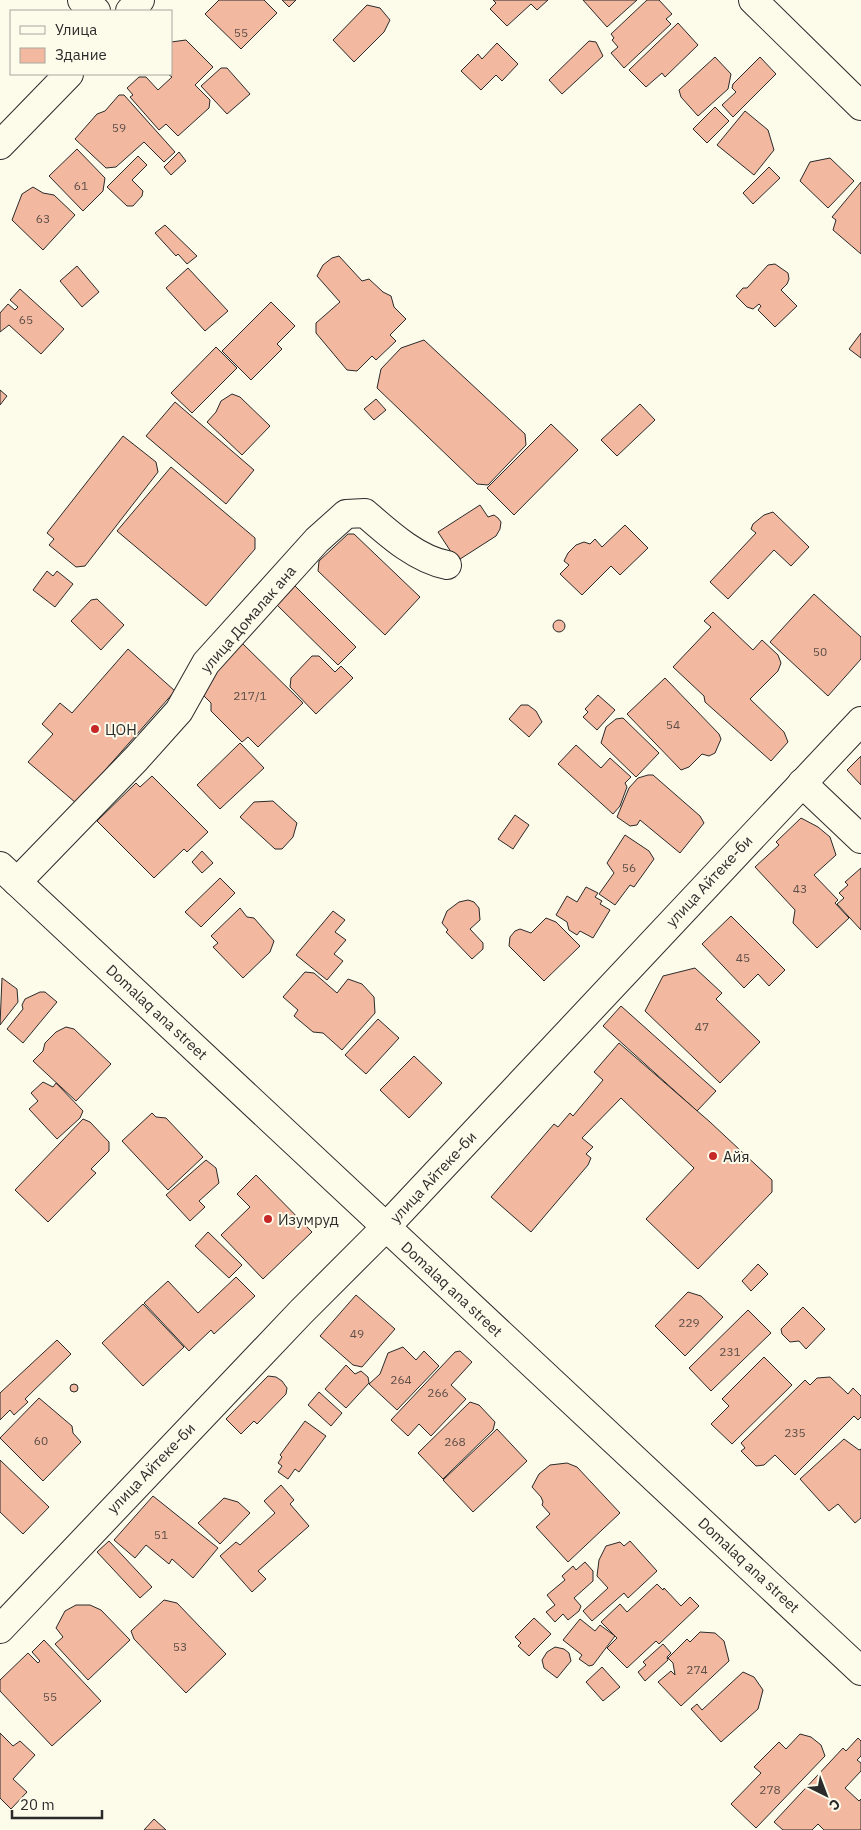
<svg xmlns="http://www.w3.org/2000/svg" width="861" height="1830" font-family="'IBM Plex Sans',sans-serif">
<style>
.building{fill:#f2b8a0;stroke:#2b2b2b}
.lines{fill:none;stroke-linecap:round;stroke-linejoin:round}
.minor-casing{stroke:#2b2b2b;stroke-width:30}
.major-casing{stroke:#2b2b2b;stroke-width:30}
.minor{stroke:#fdfbea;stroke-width:28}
.major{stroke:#fdfbea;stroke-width:28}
.poi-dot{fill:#c62828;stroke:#fdfbea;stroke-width:2}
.labels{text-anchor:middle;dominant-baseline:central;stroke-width:4;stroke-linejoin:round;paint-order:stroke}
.number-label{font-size:12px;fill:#5d4e48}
.street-label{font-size:15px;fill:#2b2b2b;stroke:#fdfbea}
.poi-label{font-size:15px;fill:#2b2b2b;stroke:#fdfbea;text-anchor:start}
</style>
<rect width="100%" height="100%" fill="#fdfbea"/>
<g class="building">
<polygon points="219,0 264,0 277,13 241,49 205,14"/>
<polygon points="282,0 296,0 289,7"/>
<polygon points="493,0 548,0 537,10 531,4 507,26 490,9 496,3"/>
<polygon points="583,0 637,0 607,27"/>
<polygon points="647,0 659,0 672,14 666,19 671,24 624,68 611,53 618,47 612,40 614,38 611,34"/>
<polygon points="367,5 380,8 390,20 384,32 354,62 333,40"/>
<polygon points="678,23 698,45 665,77 662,73 646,87 629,70"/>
<polygon points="186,40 213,67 195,85 210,100 209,108 178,136 166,124 159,130 130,97 133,95 127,88 139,77 146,77 158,90 172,77 168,74 171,74 171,42"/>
<polygon points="589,41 596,42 603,56 562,94 549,80"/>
<polygon points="497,43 518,64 502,81 496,75 481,90 461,71 478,54 482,59"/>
<polygon points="715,57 731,74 728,89 698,116 681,97 679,90"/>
<polygon points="760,57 776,74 733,117 722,105 736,92 732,88 733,84"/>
<polygon points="221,68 227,68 250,94 227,114 201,86"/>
<polygon points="119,95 124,95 175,152 164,162 144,142 116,167 106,168 75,139 97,114 105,111"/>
<polygon points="715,107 729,121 707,143 693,129"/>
<polygon points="745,111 768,130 774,150 754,175 717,145"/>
<polygon points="77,149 105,178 103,191 83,211 49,176"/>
<polygon points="179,152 186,161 171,175 164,167"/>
<polygon points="138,156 147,165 132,180 143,191 142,196 133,206 127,206 107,187"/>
<polygon points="830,158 854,181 828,208 800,181 810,162"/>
<polygon points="769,167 780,178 753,204 743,193"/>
<polygon points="861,182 861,254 833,230 836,220 832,217"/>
<polygon points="33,187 43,193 54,195 75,215 43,250 12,220 22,194"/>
<polygon points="165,225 197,256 187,264 178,254 176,256 155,233"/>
<polygon points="339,256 362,281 369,279 383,292 391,296 394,307 406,319 390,335 396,341 376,360 372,356 357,371 347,370 316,333 316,323 340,302 317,276 323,265 332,258"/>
<polygon points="775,264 788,273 789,279 787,284 781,290 797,306 775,327 758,310 761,306 759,304 753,309 747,307 736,296 743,288 747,288 768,265"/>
<polygon points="77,266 99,292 82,307 60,281"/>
<polygon points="188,268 228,311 205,331 166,288"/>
<polygon points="20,289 64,329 41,354 9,325 0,332 0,313 8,304 15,310 18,307 10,300"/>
<polygon points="271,302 295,326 277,344 282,349 251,380 222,351"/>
<polygon points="861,333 861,358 849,349"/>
<polygon points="424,340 525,434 526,445 488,485 477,484 377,388 381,369 401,348"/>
<polygon points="216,347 237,368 192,413 171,393"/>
<polygon points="0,390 7,396 0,405"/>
<polygon points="232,394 240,397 270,426 242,455 207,422 216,412 221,401"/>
<polygon points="376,399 386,410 374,420 364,409"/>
<polygon points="175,402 254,470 226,504 146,436"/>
<polygon points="640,404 655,420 617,456 601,440"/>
<polygon points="551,424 578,450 514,515 487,488"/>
<polygon points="123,436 156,462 158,472 85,566 76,567 49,545 54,539 47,533"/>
<polygon points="171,467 255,538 255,549 206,606 117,531"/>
<polygon points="480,505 488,517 494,515 498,518 501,522 500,529 496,536 457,561 438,532"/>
<polygon points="773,512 809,547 791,566 774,550 728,599 710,582 756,533 751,529 753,524 764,515"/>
<polygon points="625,525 648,548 620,575 611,566 582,595 560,574 569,565 564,561 568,553 576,545 584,542 590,544 595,539 602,547"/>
<polygon points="348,534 354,534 420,597 385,635 318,571 319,561"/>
<polygon points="47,571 53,576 57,571 73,584 55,607 33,590"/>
<polygon points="295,586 356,647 338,665 277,605"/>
<polygon points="814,594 861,637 861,659 828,696 770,642"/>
<polygon points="97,599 124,625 101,650 71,621 91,600"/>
<polygon points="713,612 753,650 762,640 778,655 781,663 778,671 750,699 784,732 788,742 771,761 705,702 704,696 673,667 711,627 704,621"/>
<circle cx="559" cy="626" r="6"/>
<polygon points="241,642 303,703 258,747 248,737 242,742 211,711 211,703 196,688"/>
<polygon points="128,649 175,691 76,803 28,762 53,734 42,724 60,703 72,713"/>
<polygon points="312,656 319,656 335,672 341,666 353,678 316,714 290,687 291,678"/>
<polygon points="665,678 719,734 721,739 715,753 709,756 702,754 689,767 681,770 627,714"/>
<polygon points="598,695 615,710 597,730 583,717 588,712 585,709"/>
<polygon points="521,705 528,705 536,711 542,722 529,737 509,719"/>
<polygon points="623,718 659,753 636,777 601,743 606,727 616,719"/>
<polygon points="240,743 264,768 220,809 197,785"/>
<polygon points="576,745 601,768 610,758 631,777 625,783 627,787 620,806 613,814 558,764"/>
<polygon points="861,756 861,785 847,770"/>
<polygon points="648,775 653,775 700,816 704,823 680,853 640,820 637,825 630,826 617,817 629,788 638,778"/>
<polygon points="152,776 208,832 187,852 184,849 154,878 97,821 136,783 140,787"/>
<polygon points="273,801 297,823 293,837 282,849 275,849 240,817 254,802"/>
<polygon points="515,815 529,825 513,849 498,839"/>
<polygon points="801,818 818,827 830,837 836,855 814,875 838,900 835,903 849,918 817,948 793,923 795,910 755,867 779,845 776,842"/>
<polygon points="625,835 649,851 654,859 634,887 630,885 615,905 599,894 614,873 607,863"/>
<polygon points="202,851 213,863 202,873 192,862"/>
<polygon points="861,868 861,930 837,904 844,898 839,893 848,885 845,882"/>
<polygon points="220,878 235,893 201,927 185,912"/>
<polygon points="586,887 598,893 595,897 602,901 600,904 610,910 593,938 580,931 577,935 569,930 567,922 556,915 567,896 577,902"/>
<polygon points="468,900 474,902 479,908 480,920 470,929 483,943 483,949 472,959 446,932 448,930 442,923 447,911 459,902"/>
<polygon points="240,908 247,917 254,918 274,941 270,952 243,978 213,947 218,943 211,936"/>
<polygon points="333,911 345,920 335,932 346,940 334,954 343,961 327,980 296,955"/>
<polygon points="731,916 785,970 769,986 758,974 744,988 702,944"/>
<polygon points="546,918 556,922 580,946 544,981 509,946 510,937 515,931 520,929 531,933"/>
<polygon points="695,968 722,993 716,999 760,1042 720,1083 645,1011 663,976"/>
<polygon points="305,972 314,973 337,993 348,979 362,984 374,997 375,1013 342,1050 323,1033 313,1032 294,1016 298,1010 283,997"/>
<polygon points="2,978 17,989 18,1002 0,1025"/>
<polygon points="40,992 45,992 57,1002 23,1043 7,1029 23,1009 22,1005 25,999"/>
<polygon points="621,1006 716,1091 697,1111 603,1026"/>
<polygon points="378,1019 399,1038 366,1074 345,1055"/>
<polygon points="66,1027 74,1029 111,1064 76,1101 33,1061 43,1051 45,1043 56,1032"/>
<polygon points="619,1043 710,1122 772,1180 772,1192 698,1269 646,1219 694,1168 621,1098 582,1138 593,1147 586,1154 591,1158 588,1165 531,1232 491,1197 554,1124 558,1127 570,1113 573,1116 603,1080 594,1072"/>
<polygon points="414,1056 442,1083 409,1118 380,1090"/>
<polygon points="43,1082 53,1087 56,1083 83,1111 80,1118 57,1139 29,1109 38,1101 31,1093"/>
<polygon points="152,1113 156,1117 166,1118 203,1157 168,1190 122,1141"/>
<polygon points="83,1119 90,1122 109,1142 109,1151 91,1169 96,1173 48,1222 15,1190"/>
<polygon points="206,1160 216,1168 219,1183 199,1201 205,1207 190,1221 166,1195"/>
<polygon points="256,1175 312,1232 263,1279 221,1235 250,1207 237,1194"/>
<polygon points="208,1232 242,1265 229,1278 195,1246"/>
<polygon points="758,1264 768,1274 751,1291 742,1281"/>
<polygon points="236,1277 255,1296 214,1334 211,1330 189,1351 144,1303 168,1281 198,1313"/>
<polygon points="688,1292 701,1296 723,1317 685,1356 655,1326"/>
<polygon points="356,1295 395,1329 362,1367 353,1365 320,1336"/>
<polygon points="143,1304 184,1347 143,1386 102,1343"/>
<polygon points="803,1307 825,1329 806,1349 799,1341 790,1342 782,1334 781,1329"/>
<polygon points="748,1310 771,1333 711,1391 689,1368"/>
<polygon points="57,1340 71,1354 25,1399 28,1402 14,1415 10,1410 0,1420 0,1393"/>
<polygon points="403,1347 416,1360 424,1351 439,1366 397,1410 369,1384 380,1374 388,1353"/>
<polygon points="460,1351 472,1362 451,1385 466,1399 431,1436 419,1424 408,1436 391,1420 455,1352"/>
<polygon points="764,1357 792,1385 732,1444 711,1424 729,1406 722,1399"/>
<polygon points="346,1365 355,1374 361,1371 368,1377 369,1383 346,1408 325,1389"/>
<polygon points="268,1376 276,1377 282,1381 287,1388 286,1394 257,1424 254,1421 241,1434 226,1419"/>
<polygon points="830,1377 848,1394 853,1388 861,1396 861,1417 858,1420 854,1416 795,1475 775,1455 764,1465 756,1466 741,1451 745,1448 741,1443 805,1380 810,1385 817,1378"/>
<circle cx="74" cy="1388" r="4"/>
<polygon points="319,1392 342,1413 331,1426 308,1405"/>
<polygon points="39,1398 72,1426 73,1433 81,1442 43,1481 0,1438"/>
<polygon points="470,1402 479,1405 495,1422 493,1430 443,1479 418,1453"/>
<polygon points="305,1421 326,1436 299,1472 295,1469 288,1479 278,1472 282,1466 278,1463 282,1457 280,1455"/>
<polygon points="497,1429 527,1461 473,1512 443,1480"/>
<polygon points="844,1439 859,1450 861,1449 861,1518 855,1523 838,1504 829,1511 800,1479"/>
<polygon points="0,1460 49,1507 23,1534 0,1512"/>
<polygon points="567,1463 577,1467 620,1513 568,1562 536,1527 550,1514 542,1505 543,1502 541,1497 532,1487 539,1474 550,1465"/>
<polygon points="281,1485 294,1500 290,1504 309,1526 258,1571 266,1579 252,1592 220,1556 236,1542 240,1545 275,1513 264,1501"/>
<polygon points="153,1496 218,1548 193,1578 172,1559 169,1564 146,1545 135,1558 114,1540"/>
<polygon points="224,1498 238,1502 250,1513 220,1544 198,1523"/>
<polygon points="109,1541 152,1587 140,1598 97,1552"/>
<polygon points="630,1541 657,1571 628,1598 624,1593 592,1621 583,1611 608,1588 597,1576 599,1560 606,1546 620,1542 624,1546"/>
<polygon points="585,1562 593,1571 593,1581 574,1598 581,1606 579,1611 568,1620 563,1614 555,1622 546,1612 555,1605 547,1595 565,1580 562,1576 573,1566 576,1570"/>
<polygon points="657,1584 663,1590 664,1588 681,1606 690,1597 699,1606 659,1644 656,1641 627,1668 607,1648 617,1638 601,1622 620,1604 627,1612"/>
<polygon points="164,1600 177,1603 226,1654 186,1693 134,1639 131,1631"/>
<polygon points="76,1605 90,1605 101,1610 130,1640 88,1680 55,1644 63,1637 56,1628 65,1611"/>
<polygon points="534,1618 551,1634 529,1656 518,1646 521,1643 515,1637"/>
<polygon points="580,1619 595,1631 600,1625 615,1636 593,1665 589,1666 579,1659 582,1655 563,1640"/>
<polygon points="700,1632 715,1633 724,1641 729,1661 681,1706 658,1682 671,1671 675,1675 673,1663 668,1658 687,1639 690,1642"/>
<polygon points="44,1640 101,1701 52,1746 0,1691 0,1680 28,1653 38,1663 40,1661 32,1652"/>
<polygon points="663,1644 671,1653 667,1657 668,1660 645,1681 638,1672 646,1665 643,1662"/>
<polygon points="555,1647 564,1649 569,1653 571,1661 557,1678 544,1668 542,1660 547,1652"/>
<polygon points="602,1667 620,1687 603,1701 586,1682"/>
<polygon points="743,1672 754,1677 763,1690 758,1709 721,1742 691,1709 697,1704 702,1710"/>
<polygon points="0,1733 13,1746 20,1741 35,1755 13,1779 27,1792 11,1809 0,1798"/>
<polygon points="800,1734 811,1737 821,1745 825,1756 756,1828 731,1804 761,1773 754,1767 779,1742 786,1749"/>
<polygon points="858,1738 861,1741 861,1756 857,1760 861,1763 861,1771 845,1788 859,1801 861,1799 861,1830 824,1830 818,1824 812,1830 783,1830 774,1822 843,1748 846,1751"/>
<polygon points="154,1819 166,1830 144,1830"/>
</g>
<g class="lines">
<defs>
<g id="minor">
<polyline points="82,0 96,11"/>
<polyline points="753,0 861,106"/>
<polyline points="802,783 861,839"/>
<polyline points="0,866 861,1671"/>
<path d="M17,882L136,759L179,711L206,663L317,540L346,514L365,513C388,533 416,559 447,565"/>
<polyline points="0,1629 301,1312 385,1228 861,721"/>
</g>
<g id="major">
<polyline points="130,11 140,0"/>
<polyline points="0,145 69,74"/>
</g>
</defs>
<use href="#minor" class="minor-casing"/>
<use href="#major" class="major-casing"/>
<use href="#minor" class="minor"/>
<use href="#major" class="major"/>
</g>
<g class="poi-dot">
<circle cx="95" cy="729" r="5"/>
<circle cx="713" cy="1156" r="5"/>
<circle cx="268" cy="1219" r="5"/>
</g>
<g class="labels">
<g class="number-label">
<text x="241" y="32">55</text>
<text x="119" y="127">59</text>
<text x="81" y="185">61</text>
<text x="43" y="218">63</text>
<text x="26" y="319">65</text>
<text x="820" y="651">50</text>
<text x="250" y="695">217/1</text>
<text x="673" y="724">54</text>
<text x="629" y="867">56</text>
<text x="800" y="888">43</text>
<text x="743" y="957">45</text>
<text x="702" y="1026">47</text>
<text x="689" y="1322">229</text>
<text x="357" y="1333">49</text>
<text x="730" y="1351">231</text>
<text x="401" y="1379">264</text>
<text x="438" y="1392">266</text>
<text x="795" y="1432">235</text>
<text x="41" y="1440">60</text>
<text x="455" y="1441">268</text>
<text x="161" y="1534">51</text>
<text x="180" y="1646">53</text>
<text x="697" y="1669">274</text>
<text x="50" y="1696">55</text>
<text x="770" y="1789">278</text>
</g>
<g class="street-label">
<text transform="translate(248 619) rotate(-49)">улица Домалак ана</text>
<text transform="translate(709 881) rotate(-47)">улица Айтеке-би</text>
<text transform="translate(157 1012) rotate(43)">Domalaq ana street</text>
<text transform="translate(433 1177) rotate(-47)">улица Айтеке-би</text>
<text transform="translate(452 1289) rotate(43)">Domalaq ana street</text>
<text transform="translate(151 1468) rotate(-46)">улица Айтеке-би</text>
<text transform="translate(749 1565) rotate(43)">Domalaq ana street</text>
</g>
<g class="poi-label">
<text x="105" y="729">ЦОН</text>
<text x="723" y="1156">Айя</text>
<text x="278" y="1219">Изумруд</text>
</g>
</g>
<rect x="10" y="10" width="162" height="65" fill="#fdfbea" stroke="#a9a89e"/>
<rect x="20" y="26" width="25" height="8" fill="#fdfbea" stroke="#a9a89e"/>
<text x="55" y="35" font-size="15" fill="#2b2b2b">Улица</text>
<rect x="20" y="48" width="25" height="15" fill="#f2b8a0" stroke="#a9a89e"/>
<text x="55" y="60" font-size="15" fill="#2b2b2b">Здание</text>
<g transform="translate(826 1795) rotate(138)" stroke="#fdfbea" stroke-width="4" paint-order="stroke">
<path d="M0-4L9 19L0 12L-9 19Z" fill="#2b2b2b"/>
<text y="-8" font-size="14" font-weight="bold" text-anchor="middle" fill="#2b2b2b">С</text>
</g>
<path d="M12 1810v8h90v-8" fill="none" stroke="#2b2b2b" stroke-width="2.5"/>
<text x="20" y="1810" font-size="15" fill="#2b2b2b" stroke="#fdfbea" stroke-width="4" paint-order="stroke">20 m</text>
</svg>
